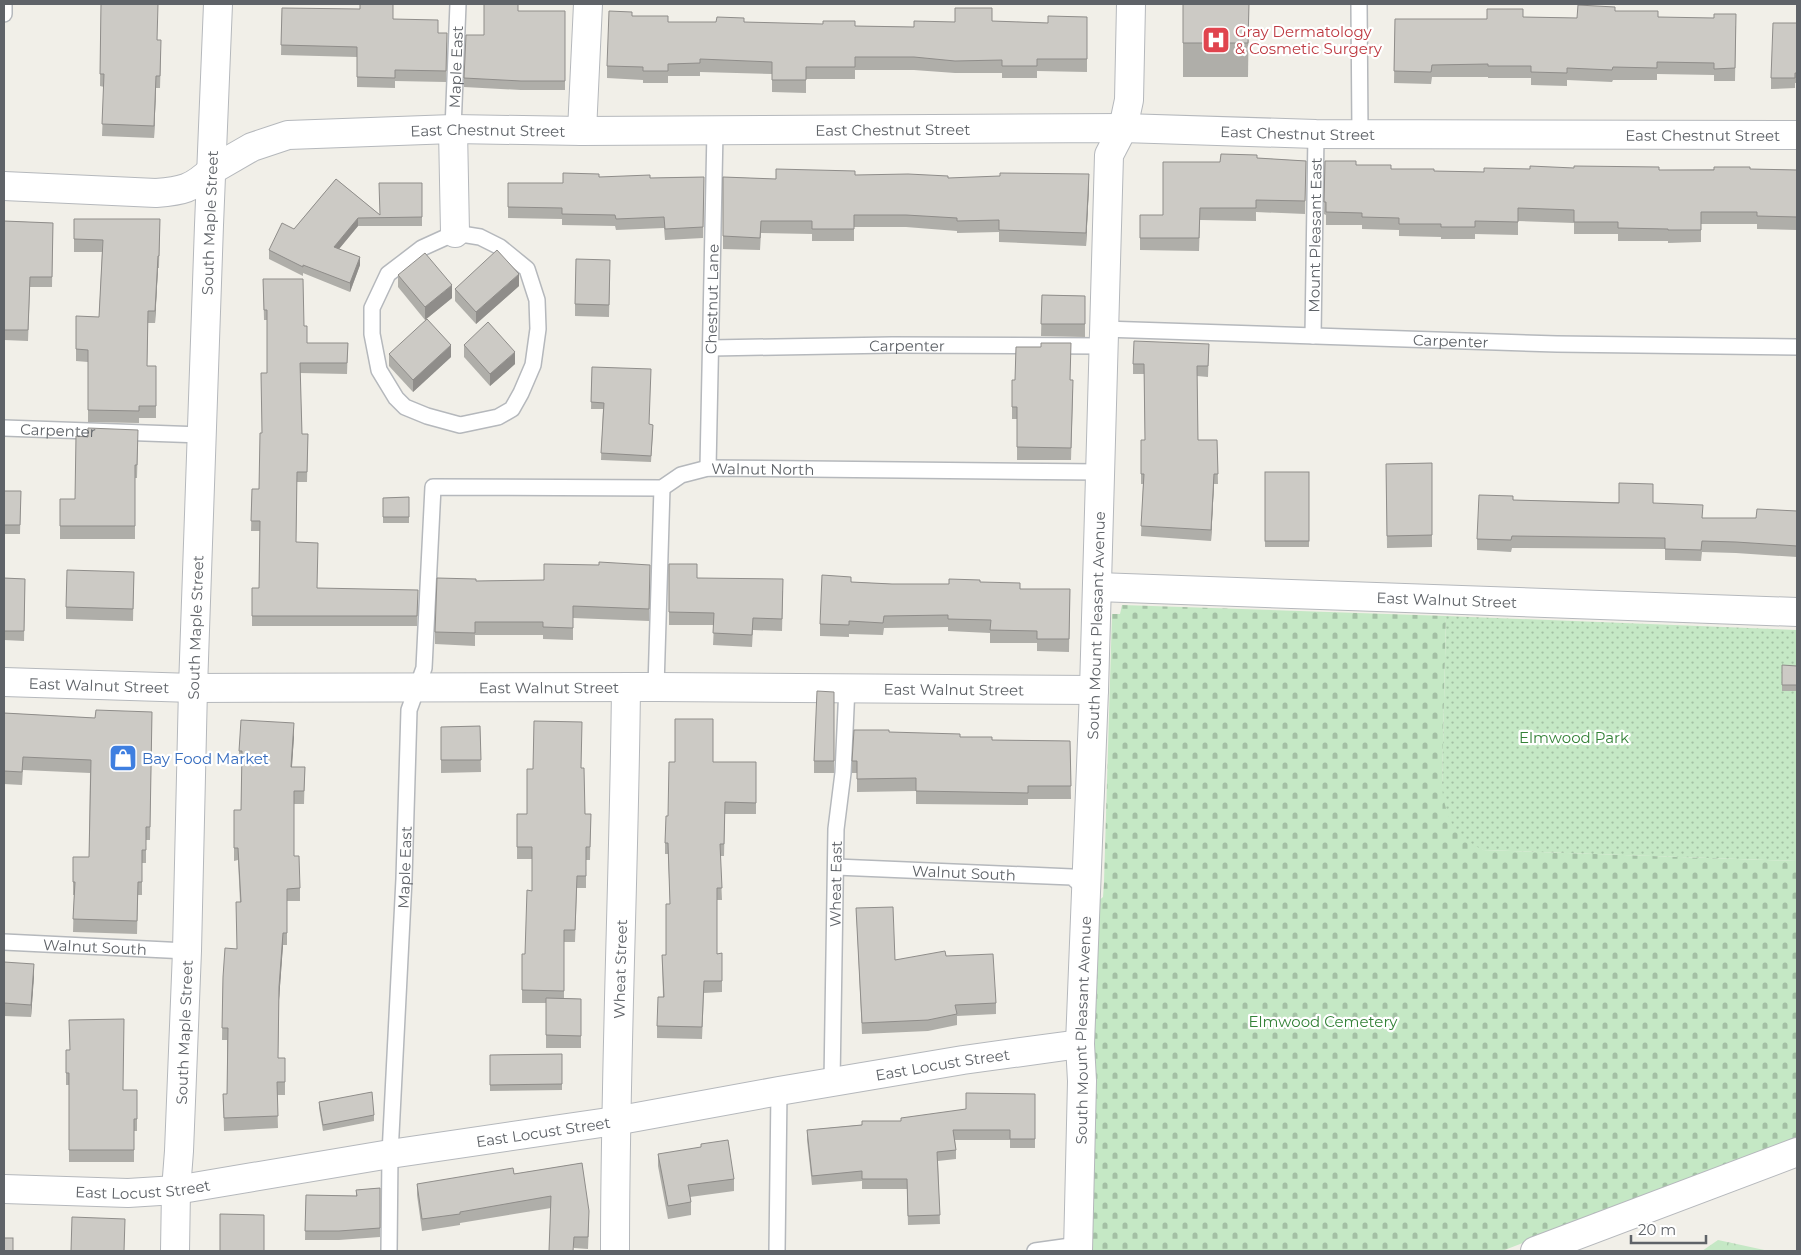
<svg xmlns="http://www.w3.org/2000/svg" width="1801" height="1255" font-family="Montserrat,sans-serif">
<style>
.forest{fill:url(#forest-crowns)}
.cemetery{fill:url(#cemetery-stones)}
.park{fill:url(#park-dots)}
.lines{fill:none;stroke-linecap:round;stroke-linejoin:round}
.service-casing{stroke:#b5b8bc;stroke-width:18}
.minor-casing{stroke:#b5b8bc;stroke-width:30}
.tertiary-casing{stroke:#b5b8bc;stroke-width:30}
.service{stroke:#fff;stroke-width:15}
.minor{stroke:#fff;stroke-width:28}
.tertiary{stroke:#fff;stroke-width:28}
.wall{fill:#afaea9}
.shaded-wall{fill:#8f8d8a}
.building{fill:#cccac5;stroke:#8f8d8a}
.labels{text-anchor:middle;dominant-baseline:central;stroke-width:4.5;stroke-linejoin:round;paint-order:stroke}
.health-label{font-size:15px;fill:#be3a42;stroke:#fff;text-anchor:start}
.street-label{font-size:15px;fill:#5f6368;stroke:#fff}
.park-label{font-size:15px;fill:#348238;stroke:#fff}
.shop-label{font-size:15px;fill:#366cbe;stroke:#fff;text-anchor:start}
</style>
<defs>
<pattern id="forest-crowns" width="20" height="18" patternUnits="userSpaceOnUse" patternTransform="scale(1.25)"><rect width="20" height="18" fill="#c5e8c5"/><path d="M2 6a3 3 0 1 1 6 0M12 15a3 3 0 1 1 6 0" fill="none" stroke="#a3c0a4"/></pattern>
<pattern id="cemetery-stones" width="16" height="16" patternUnits="userSpaceOnUse" patternTransform="scale(1.25)"><rect width="16" height="16" fill="#c5e8c5"/><path d="M2 7V4a2 2 0 0 1 4 0v3zM10 15v-3a2 2 0 0 1 4 0v3z" fill="#a3c0a4"/></pattern>
<pattern id="park-dots" width="8" height="8" patternUnits="userSpaceOnUse" patternTransform="scale(1.25)"><rect width="8" height="8" fill="#c5e8c5"/><path d="M2 2h.1M6 6h.1" fill="none" stroke="#a3c0a4" stroke-width="1.8" stroke-linecap="round"/></pattern>
</defs>
<rect width="100%" height="100%" fill="#f1efe8"/>
<polygon class="forest" points="1718,1240 1769,1251 1702,1251"/>
<polygon class="cemetery" points="1122,605 1446,616 1442,788 1483,850 1797,861 1797,1137 1502,1251 1088,1251 1097,902 1103,897 1104,882 1112,614 1120,614"/>
<path class="park" d="M1446,616L1797,630V861L1483,850C1454,836 1446,819 1442,788Z"/>
<g class="lines">
<defs>
<g id="service">
<polyline points="1359,4 1360,133"/>
<polyline points="4,14 4,4"/>
<path id="s1" d="M453,129L458,4"/>
<polygon points="455,233 480,237 500,247 527,269 537,300 538,329 533,365 521,393 512,409 498,417 460,425 427,416 405,407 396,398 379,370 372,334 372,308 388,274 422,248"/>
<path id="s2" d="M1103,329L1557,344L1797,347"/>
<path id="s3" d="M1313,336L1316,134"/>
<path id="s4" d="M711,348L892,345L1102,346"/>
<path id="s5" d="M4,428L202,435"/>
<path id="s6" d="M708,468L715,131"/>
<polyline points="656,687 662,488"/>
<path id="s7" d="M836,867L1072,877L1087,890"/>
<path id="s8" d="M4,942L187,951"/>
<path id="s9" d="M832,1082L836,829L843,773L847,687"/>
<path id="s10" d="M389,1251L390,1154L404,879L409,710L424,668L433,487L662,488L681,475L708,468L1099,472"/>
<polyline points="777,1251 779,1091"/>
<polyline points="1035,1251 1078,1245"/>
</g>
<g id="minor">
<polyline points="453,129 455,233"/>
<polyline points="582,131 588,4"/>
<path id="s11" d="M212,170L252,147L288,135L453,129L582,131L1123,128L1316,134L1797,135"/>
<path id="s12" d="M1097,587L1797,612"/>
<path id="s13" d="M4,682L193,688L656,687L1094,690"/>
<path id="s14" d="M4,1189L128,1193L176,1190L390,1154L615,1121L779,1091L963,1060L1080,1044"/>
<path id="s15" d="M615,1251C615,1063 624,875 626,687"/>
<path id="s16" d="M1078,1251L1082,1081L1080,1044L1094,690L1109,155L1123,128L1129,100L1131,4"/>
</g>
<g id="tertiary">
<path d="M4,186L156,193C182,191 192,189 212,170"/>
<path id="s17" d="M175,1251L176,1190L179,1151L187,951L193,688L209,225L218,4"/>
<polyline points="1535,1251 1797,1152"/>
</g>
</defs>
<use href="#service" class="service-casing"/>
<use href="#minor" class="minor-casing"/>
<use href="#tertiary" class="tertiary-casing"/>
<use href="#service" class="service"/>
<use href="#minor" class="minor"/>
<use href="#tertiary" class="tertiary"/>
</g>
<g class="wall">
<polygon points="101,4 157,40 161,53 160,88 156,88 154,138 102,136 104,87 100,86"/>
<polygon points="1183,4 1249,4 1248,77 1183,77"/>
<polygon points="282,8 393,19 438,33 447,43 446,82 395,81 395,88 357,87 357,57 281,55"/>
<polygon points="518,11 565,11 565,90 521,90 464,87 464,78 484,35"/>
<polygon points="1615,11 1658,17 1736,26 1735,81 1714,81 1714,75 1657,74 1657,80 1613,80 1612,82 1567,80 1567,86 1531,85 1531,78 1488,78 1488,77 1432,77 1431,84 1394,83 1395,19 1487,19 1523,17 1577,18"/>
<polygon points="632,16 668,22 744,22 855,26 914,27 955,22 992,21 1048,23 1087,17 1087,72 1037,71 1037,78 1002,78 1002,73 955,73 914,70 855,70 855,79 806,79 806,93 772,92 772,74 700,72 700,76 668,76 668,83 643,83 643,80 607,78 607,66"/>
<polygon points="1797,23 1797,83 1795,83 1795,88 1771,89 1771,78"/>
<polygon points="1257,158 1306,161 1305,214 1256,212 1256,221 1200,220 1199,251 1140,250 1140,215 1163,215 1220,162"/>
<polygon points="1325,161 1391,169 1434,171 1484,172 1530,169 1659,170 1750,169 1797,170 1797,230 1757,229 1757,224 1701,224 1701,242 1668,243 1668,241 1618,241 1618,234 1574,234 1574,223 1518,221 1518,235 1475,234 1475,239 1441,239 1441,237 1399,236 1399,230 1362,229 1362,225 1326,225 1326,215 1324,214"/>
<polygon points="855,175 948,178 1089,186 1086,246 999,242 999,232 957,233 957,231 906,227 854,227 854,241 812,241 812,234 761,233 760,250 723,249 723,177 776,179"/>
<polygon points="599,177 650,178 704,177 703,238 665,240 664,228 616,230 615,226 562,225 562,219 508,218 508,183 563,183"/>
<polygon points="336,179 380,215 422,183 422,226 358,226 339,249 360,265 350,292 303,273 303,276 269,259 269,250 294,229"/>
<polygon points="74,219 160,219 159,268 158,268 155,323 148,323 147,366 156,366 156,418 139,418 139,423 88,422 88,362 76,361 76,349 99,317 102,252 74,252"/>
<polygon points="4,221 53,223 52,287 30,287 28,341 4,340"/>
<polygon points="610,272 609,317 575,316 575,304"/>
<polygon points="398,275 452,298 425,320 398,287"/>
<polygon points="263,279 304,326 307,343 348,343 347,374 300,373 302,434 308,434 307,482 297,482 296,542 317,588 418,600 417,626 252,626 252,588 259,588 260,531 251,531 252,489 259,489 262,433 267,373 267,320 264,320"/>
<polygon points="519,286 476,324 455,301 455,289"/>
<polygon points="1042,295 1085,296 1085,337 1041,336"/>
<polygon points="1209,344 1208,377 1197,376 1198,440 1217,440 1218,484 1214,484 1211,541 1141,536 1143,484 1141,484 1141,440 1145,440 1144,374 1133,374 1133,364"/>
<polygon points="464,345 515,364 490,386 464,357"/>
<polygon points="389,354 451,357 413,392 389,366"/>
<polygon points="592,367 649,424 653,431 651,462 601,460 603,409 591,409"/>
<polygon points="1012,380 1070,380 1073,392 1071,460 1017,460 1017,419 1012,419"/>
<polygon points="138,442 137,478 135,478 135,539 60,539 60,499 75,499"/>
<polygon points="1432,463 1432,547 1387,548 1386,464"/>
<rect x="1265" y="472" width="44" height="75"/>
<polygon points="4,491 21,491 20,534 4,534"/>
<polygon points="409,497 409,523 383,523 383,498"/>
<polygon points="1513,500 1653,503 1703,518 1756,518 1797,511 1797,557 1736,553 1702,552 1701,561 1665,560 1665,549 1512,548 1511,552 1477,550 1477,539"/>
<polygon points="669,564 697,578 783,591 782,631 753,630 752,647 713,645 714,625 669,625"/>
<polygon points="599,565 650,565 649,621 573,618 573,640 543,639 543,635 475,635 475,646 435,644 435,632 476,581 544,580"/>
<polygon points="134,572 133,621 66,619 66,607"/>
<polygon points="4,578 25,579 24,641 4,640"/>
<polygon points="851,582 892,584 949,584 980,582 1020,589 1070,589 1069,652 1037,651 1037,643 990,643 990,633 948,631 948,627 884,628 883,635 849,634 849,637 820,636 820,624"/>
<polygon points="1797,666 1797,691 1782,691 1782,685"/>
<polygon points="834,692 834,773 814,773 814,761"/>
<polygon points="152,712 150,840 146,840 146,863 142,863 142,895 138,895 137,934 73,932 74,895 73,895 73,857 89,857 90,773 23,770 22,785 4,784 4,713 95,718"/>
<polygon points="480,726 481,772 441,773 441,727"/>
<polygon points="889,732 960,737 992,740 1070,741 1071,799 1028,799 1028,805 916,804 916,791 857,792 857,773 852,773 852,761"/>
<polygon points="294,736 292,767 305,767 304,804 294,804 294,856 300,888 300,901 287,901 287,945 283,945 279,1000 278,1058 285,1058 285,1095 277,1095 278,1128 224,1131 223,1094 227,1094 227,1040 222,1040 223,977 237,949 240,902 238,860 234,861 234,810 241,810 242,763 239,763 239,751"/>
<polygon points="713,762 756,762 756,814 725,814 724,856 720,856 722,900 717,900 717,954 722,981 722,992 704,993 702,1039 657,1038 657,1026 663,997 662,955 666,955 670,904 668,854 665,854 665,843 668,816"/>
<polygon points="581,768 585,814 591,814 590,860 586,860 586,888 577,888 575,942 564,942 564,998 581,999 581,1048 546,1048 546,1003 522,1003 522,954 525,954 532,891 532,859 517,859 517,814 527,814"/>
<polygon points="856,908 895,960 946,956 996,1003 996,1014 957,1016 957,1025 928,1031 862,1034"/>
<polygon points="4,962 34,976 31,1017 4,1016"/>
<polygon points="66,1050 123,1090 137,1090 137,1131 134,1131 134,1162 69,1162 69,1085 66,1085"/>
<polygon points="562,1054 562,1090 490,1091 490,1055"/>
<polygon points="1035,1094 1035,1148 1010,1148 1010,1140 955,1140 956,1150 956,1159 938,1161 940,1224 908,1225 907,1189 862,1189 862,1181 812,1185 807,1140 807,1130 901,1121 966,1109"/>
<polygon points="319,1102 374,1115 374,1121 323,1131 319,1108"/>
<polygon points="658,1154 734,1179 734,1191 690,1197 691,1202 691,1215 668,1219 658,1166"/>
<polygon points="582,1163 589,1223 588,1249 574,1248 551,1208 460,1223 460,1225 422,1231 417,1195 417,1184 514,1174"/>
<polygon points="380,1188 380,1237 339,1240 305,1240 306,1195 356,1196 356,1190"/>
</g>
<g class="shaded-wall">
<polygon points="156,76 156,88 154,138 154,126"/>
<polygon points="1089,174 1089,186 1086,246 1086,233"/>
<polygon points="358,218 358,226 334,255 334,247"/>
<polygon points="158,256 158,268 155,323 155,311"/>
<polygon points="360,257 360,265 350,292 350,283"/>
<polygon points="519,274 519,286 476,324 476,312"/>
<polygon points="452,285 452,298 425,320 425,307"/>
<polygon points="451,345 451,357 413,392 413,380"/>
<polygon points="515,352 515,364 490,386 490,374"/>
<polygon points="1214,474 1214,484 1211,541 1211,530"/>
<polygon points="294,723 294,736 291,779 291,767"/>
<polygon points="283,933 283,945 279,1000 279,987"/>
<polygon points="34,964 34,976 31,1017 31,1005"/>
</g>
<g class="building">
<polygon points="101,4 158,4 157,40 161,40 160,76 156,76 154,126 102,124 104,74 100,74"/>
<polygon points="360,4 393,4 393,19 438,20 438,33 447,33 446,71 395,70 395,78 357,77 357,47 281,45 282,8 360,9"/>
<polygon points="484,4 518,4 518,11 565,11 565,81 521,81 464,78 466,35 484,35"/>
<polygon points="1183,4 1249,4 1248,43 1183,43"/>
<polygon points="1578,5 1615,7 1615,11 1658,11 1658,17 1714,18 1714,14 1736,14 1735,68 1714,69 1714,63 1657,62 1657,68 1613,67 1612,70 1567,68 1567,73 1531,72 1531,66 1488,66 1488,64 1432,65 1431,72 1394,71 1395,19 1487,19 1487,9 1523,9 1523,17 1577,18"/>
<polygon points="955,8 992,8 992,21 1048,23 1048,16 1087,17 1087,59 1037,59 1037,66 1002,66 1002,60 955,61 914,57 855,57 855,67 806,67 806,80 772,80 772,62 700,59 700,63 668,64 668,71 643,71 643,67 607,66 609,11 632,12 632,16 668,16 668,22 716,22 717,17 744,18 744,22 823,24 823,21 855,21 855,26 914,27 914,21 955,22"/>
<polygon points="1773,23 1797,23 1797,73 1795,73 1795,78 1771,78"/>
<polygon points="1221,154 1257,155 1257,158 1306,161 1305,201 1256,200 1256,208 1200,208 1199,238 1140,238 1140,215 1163,215 1163,162 1220,162"/>
<polygon points="1325,161 1356,161 1356,165 1391,165 1391,169 1434,169 1434,171 1484,172 1484,168 1530,169 1530,166 1574,168 1574,166 1659,167 1659,170 1714,170 1714,167 1750,167 1750,169 1797,170 1797,217 1757,216 1757,212 1701,212 1701,230 1668,230 1668,229 1618,228 1618,222 1574,222 1574,210 1518,208 1518,222 1475,221 1475,227 1441,227 1441,224 1399,224 1399,218 1362,217 1362,213 1326,212 1326,202 1324,202"/>
<polygon points="776,169 855,171 855,175 908,174 948,176 948,178 1000,176 1000,173 1089,174 1086,233 999,230 999,220 957,221 957,218 906,215 854,215 854,229 812,229 812,221 761,221 760,238 723,236 723,177 776,179"/>
<polygon points="563,173 599,174 599,177 650,175 650,178 704,177 703,227 665,229 664,217 616,219 615,215 562,214 562,208 508,207 508,183 563,183"/>
<polygon points="336,179 380,215 379,183 422,183 422,217 358,218 334,247 360,257 350,283 303,265 303,267 269,250 282,223 294,229"/>
<polygon points="74,219 160,219 159,256 158,256 155,311 148,311 147,366 156,366 156,406 139,406 139,411 88,410 88,350 76,349 76,316 99,317 103,240 74,239"/>
<polygon points="4,221 53,223 52,277 30,277 28,330 4,330"/>
<polygon points="497,250 519,274 476,312 455,289"/>
<polygon points="425,253 452,285 425,307 398,275"/>
<polygon points="576,259 610,260 609,305 575,304"/>
<polygon points="263,279 303,279 304,326 307,326 307,343 348,343 347,363 300,363 302,434 308,434 307,472 297,472 296,542 318,543 317,588 418,590 417,616 252,616 252,588 259,588 260,521 251,521 252,489 259,489 260,433 262,433 261,373 267,373 267,310 264,310"/>
<polygon points="1042,295 1085,296 1085,324 1041,324"/>
<polygon points="427,319 451,345 413,380 389,354"/>
<polygon points="488,322 515,352 490,374 464,345"/>
<polygon points="1134,341 1209,344 1208,366 1197,366 1198,440 1217,440 1218,474 1214,474 1211,530 1141,526 1144,474 1141,474 1141,440 1145,440 1144,364 1133,364"/>
<polygon points="1041,343 1071,343 1070,380 1073,380 1071,448 1017,447 1017,407 1012,407 1012,380 1015,380 1016,347 1041,347"/>
<polygon points="592,367 651,369 649,424 653,425 651,456 601,453 604,403 591,402"/>
<polygon points="88,428 138,430 137,465 135,465 135,526 60,526 60,499 75,499 76,436 88,437"/>
<polygon points="1432,463 1432,535 1387,536 1386,464"/>
<rect x="1265" y="472" width="44" height="69"/>
<polygon points="1619,483 1653,484 1653,503 1703,505 1702,518 1756,518 1757,509 1797,511 1797,546 1736,542 1702,541 1701,550 1665,549 1665,538 1512,536 1511,540 1477,539 1479,495 1513,496 1513,500 1619,503"/>
<polygon points="4,491 21,491 20,525 4,525"/>
<polygon points="409,497 409,517 383,517 383,498"/>
<polygon points="599,562 650,565 649,609 573,606 573,628 543,627 543,622 475,622 475,633 435,632 437,578 476,579 476,581 544,580 544,564 599,565"/>
<polygon points="669,564 697,564 697,578 783,579 782,619 753,618 752,635 713,633 714,613 669,612"/>
<polygon points="67,570 134,572 133,609 66,607"/>
<polygon points="822,575 851,577 851,582 892,584 949,584 949,579 980,580 980,582 1020,583 1020,589 1070,589 1069,639 1037,639 1037,631 990,630 991,620 948,619 948,615 884,616 883,623 849,621 849,625 820,624"/>
<polygon points="4,578 25,579 24,631 4,631"/>
<polygon points="1782,665 1797,666 1797,685 1782,685"/>
<polygon points="817,691 834,692 834,761 814,761"/>
<polygon points="96,710 152,712 150,827 146,827 146,850 142,850 142,882 138,882 137,921 73,919 75,882 73,882 73,857 89,857 91,760 23,757 22,772 4,771 4,713 95,718"/>
<polygon points="675,719 713,719 713,762 756,762 756,803 725,802 724,844 720,844 722,888 717,888 717,954 722,953 722,981 704,981 702,1027 657,1026 658,997 664,997 662,955 666,955 666,904 670,904 668,843 665,843 666,816 668,816 669,762 675,762"/>
<polygon points="241,720 294,723 291,767 305,767 304,791 294,791 294,856 299,856 300,888 287,889 287,933 283,933 279,987 278,1058 285,1058 285,1082 277,1082 278,1116 224,1118 223,1094 227,1094 228,1028 222,1028 223,977 225,948 237,949 236,902 241,902 238,848 234,848 234,810 241,810 242,751 239,751"/>
<polygon points="534,721 582,722 581,768 584,768 585,814 591,814 590,847 586,847 586,876 577,876 575,930 564,930 564,991 522,990 522,954 525,954 527,890 532,891 532,847 517,847 517,814 527,814 527,769 533,769"/>
<polygon points="480,726 481,760 441,760 441,727"/>
<polygon points="854,730 889,730 889,732 960,734 960,737 992,737 992,740 1070,741 1071,786 1028,786 1028,793 916,791 916,778 857,779 857,761 852,761"/>
<polygon points="893,907 895,960 945,951 946,956 993,954 996,1003 955,1005 957,1014 928,1020 862,1023 856,908"/>
<polygon points="4,962 34,964 31,1005 4,1003"/>
<polygon points="546,998 581,999 581,1036 546,1035"/>
<polygon points="124,1019 123,1090 137,1090 137,1119 134,1119 134,1150 69,1150 69,1073 66,1073 66,1050 70,1050 69,1020"/>
<polygon points="562,1054 562,1084 490,1085 490,1055"/>
<polygon points="372,1092 374,1115 323,1125 319,1102"/>
<polygon points="966,1093 1035,1094 1035,1139 1010,1139 1010,1130 953,1130 956,1150 937,1152 940,1215 908,1216 907,1179 862,1179 862,1171 812,1176 807,1130 862,1125 862,1121 901,1121 901,1118 966,1109"/>
<polygon points="728,1140 734,1179 688,1185 691,1202 668,1206 658,1154 701,1147 701,1144"/>
<polygon points="582,1163 589,1211 588,1237 574,1237 573,1251 549,1251 551,1196 460,1212 460,1214 422,1219 417,1184 513,1168 514,1174"/>
<polygon points="380,1188 380,1228 339,1231 305,1231 306,1195 357,1196 356,1190"/>
<polygon points="220,1214 264,1215 264,1251 220,1251"/>
<polygon points="72,1217 125,1219 124,1251 71,1251"/>
<rect x="4" y="1238" width="9" height="13"/>
</g>
<defs>
<symbol id="hospital-square" viewBox="-11 -11 22 22"><rect x="-9" y="-9" width="18" height="18" rx="4" fill="#e0444e" stroke="#fff"/><path d="M-5-5h3v3.5h4V-5h3V5h-3V1.5h-4V5h-3Z" fill="#fff"/></symbol>
<symbol id="shop-square" viewBox="-11 -11 22 22"><rect x="-9" y="-9" width="18" height="18" rx="4" fill="#3f7fe0" stroke="#fff"/><path d="M-5-2.5h2.3a2.7 3.5 0 0 1 5.4 0H5L5.5 6h-11ZM-1.5-2.5h3a1.5 2.3 0 0 0-3 0Z" fill="#fff"/></symbol>
</defs>
<g fill-rule="evenodd">
<use href="#hospital-square" x="1200" y="24" width="32" height="32"/>
<use href="#shop-square" x="107" y="742" width="32" height="32"/>
</g>
<g class="labels">
<g class="health-label">
<text x="1235" y="31">Gray Dermatology<tspan x="1235" dy="17">&amp; Cosmetic Surgery</tspan></text>
</g>
<g class="street-label">
<text stroke="none"><textPath href="#s1" startOffset="62">Maple East</textPath></text>
<text stroke="none"><textPath href="#s11" startOffset="689">East Chestnut Street</textPath></text>
<text stroke="none"><textPath href="#s11" startOffset="284">East Chestnut Street</textPath></text>
<text stroke="none"><textPath href="#s11" startOffset="1094">East Chestnut Street</textPath></text>
<text stroke="none"><textPath href="#s11" startOffset="1499">East Chestnut Street</textPath></text>
<text stroke="none"><textPath href="#s17" startOffset="1029">South Maple Street</textPath></text>
<text stroke="none"><textPath href="#s3" startOffset="101">Mount Pleasant East</textPath></text>
<text stroke="none"><textPath href="#s6" startOffset="169">Chestnut Lane</textPath></text>
<text stroke="none"><textPath href="#s2" startOffset="348">Carpenter</textPath></text>
<text stroke="none"><textPath href="#s4" startOffset="196">Carpenter</textPath></text>
<text stroke="none"><textPath href="#s5" startOffset="54">Carpenter</textPath></text>
<text stroke="none"><textPath href="#s10" startOffset="1102">Walnut North</textPath></text>
<text stroke="none"><textPath href="#s12" startOffset="350">East Walnut Street</textPath></text>
<text stroke="none"><textPath href="#s16" startOffset="626">South Mount Pleasant Avenue</textPath></text>
<text stroke="none"><textPath href="#s17" startOffset="624">South Maple Street</textPath></text>
<text stroke="none"><textPath href="#s13" startOffset="95">East Walnut Street</textPath></text>
<text stroke="none"><textPath href="#s13" startOffset="545">East Walnut Street</textPath></text>
<text stroke="none"><textPath href="#s13" startOffset="950">East Walnut Street</textPath></text>
<text stroke="none"><textPath href="#s10" startOffset="384">Maple East</textPath></text>
<text stroke="none"><textPath href="#s7" startOffset="128">Walnut South</textPath></text>
<text stroke="none"><textPath href="#s9" startOffset="198">Wheat East</textPath></text>
<text stroke="none"><textPath href="#s8" startOffset="91">Walnut South</textPath></text>
<text stroke="none"><textPath href="#s15" startOffset="282">Wheat Street</textPath></text>
<text stroke="none"><textPath href="#s16" startOffset="221">South Mount Pleasant Avenue</textPath></text>
<text stroke="none"><textPath href="#s17" startOffset="219">South Maple Street</textPath></text>
<text stroke="none"><textPath href="#s14" startOffset="949">East Locust Street</textPath></text>
<text stroke="none"><textPath href="#s14" startOffset="544">East Locust Street</textPath></text>
<text stroke="none"><textPath href="#s14" startOffset="139">East Locust Street</textPath></text>
</g>
<g class="park-label">
<text x="1574" y="737">Elmwood Park</text>
<text x="1323" y="1021">Elmwood Cemetery</text>
</g>
<g class="shop-label">
<text x="142" y="758">Bay Food Market</text>
</g>
</g>
<rect width="1801" height="1255" fill="none" stroke="#5f6368" stroke-width="10"/>
<path d="M1631 1235v8h75v-8" fill="none" stroke="#5f6368" stroke-width="2.5"/>
<text x="1638" y="1235" font-size="15" fill="#5f6368" stroke="#ffffff" stroke-width="4" paint-order="stroke">20 m</text>
</svg>
